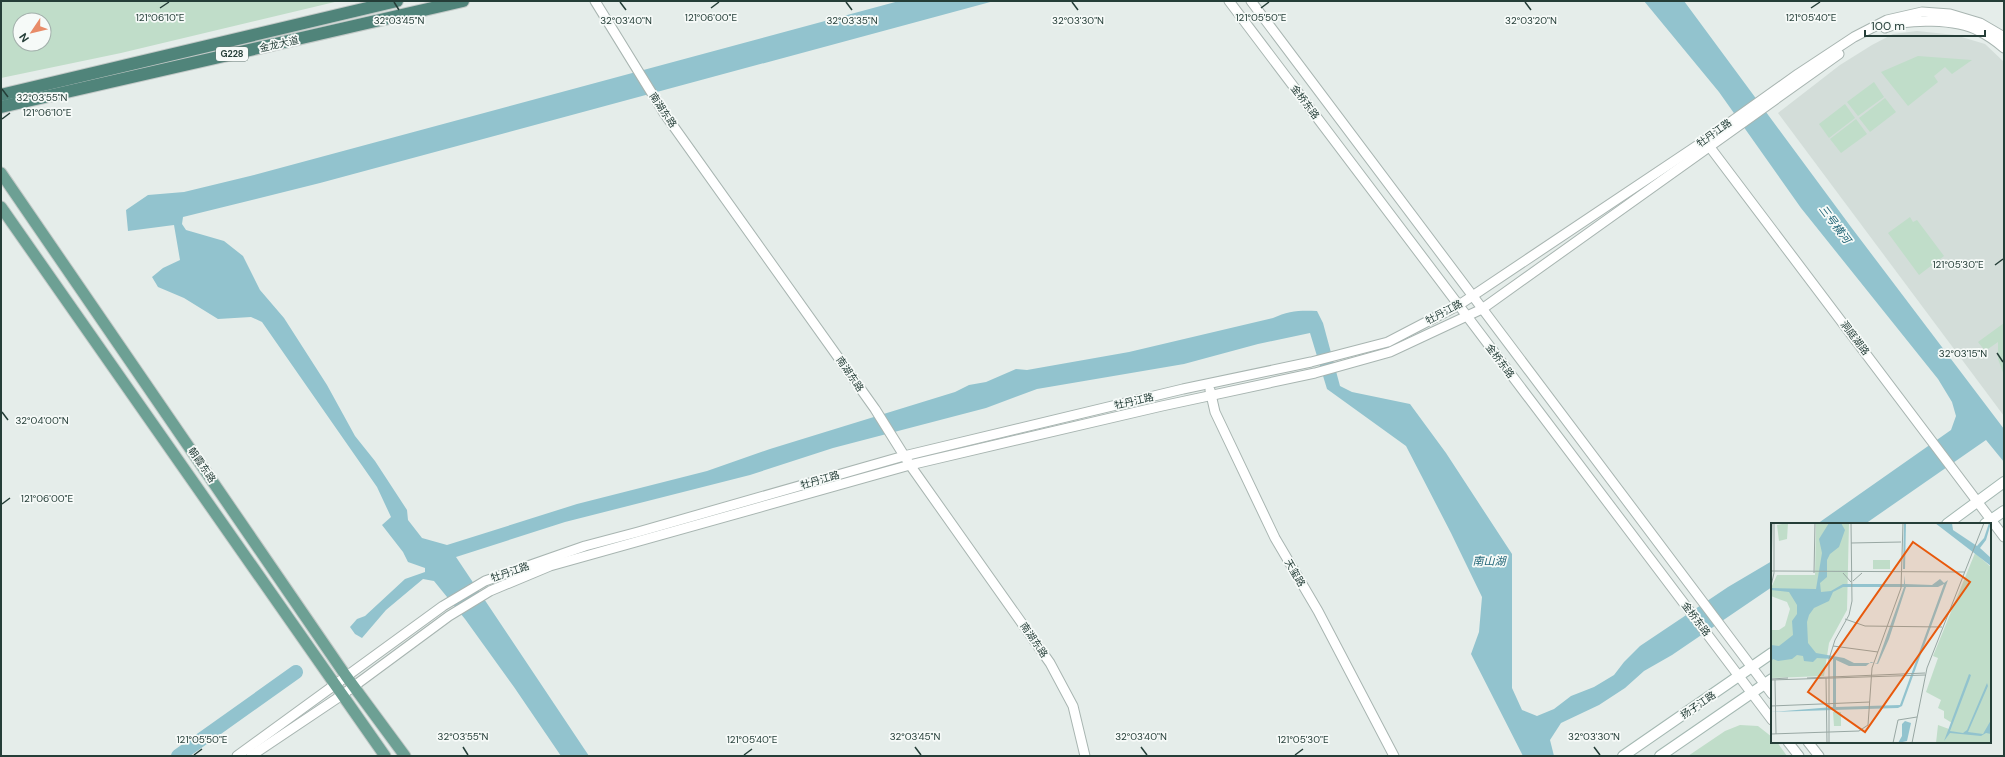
<svg xmlns="http://www.w3.org/2000/svg" width="2005" height="757" font-family="'DM Sans','Noto Sans SC',sans-serif">
<style>
.built{fill:#d3ddd9}
.green{fill:#c0ddc9;fill-rule:evenodd}
.water{fill:#92c3ce}
.lines{fill:none;stroke-linecap:round;stroke-linejoin:round}
.river{stroke:#92c3ce;stroke-width:14}
.tertiary-casing{stroke:#a8b5b1;stroke-width:11}
.secondary-casing{stroke:#a4b8b2;stroke-width:12}
.primary-casing{stroke:#c2c9c7;stroke-width:13}
.trunk-casing{stroke:#c2c9c7;stroke-width:14}
.tertiary{stroke:#fff;stroke-width:9}
.secondary{stroke:#fff;stroke-width:10}
.primary{stroke:#6da094;stroke-width:11}
.trunk{stroke:#50847a;stroke-width:12}
.ticks{fill:none;stroke:#253e38;stroke-width:1.5}
.labels{text-anchor:middle;dominant-baseline:central;stroke-width:3.5;stroke-linejoin:round;paint-order:stroke}
.shield{fill:#f6faf8;stroke:#647672;stroke-width:1}
.shield-label{font-size:9px;font-weight:bold;fill:#253e38}
.street-label{font-size:10px;fill:#253e38;stroke:#f6faf8}
.water-label{font-size:11px;font-style:italic;fill:#236677;stroke:#f6faf8}
.inset-river{fill:none;stroke:#92c3ce;stroke-width:2}
.inset-road{fill:none;stroke:#98a7a3;stroke-width:1}
.view{fill:#e8590c;fill-opacity:0.15;stroke:#e8590c;stroke-width:2}
.inset-edge{fill:none;stroke:#253e38;stroke-width:2}
.ticks-label{font-size:10px;text-anchor:middle;fill:#253e38;stroke:#f6faf8;stroke-width:3.5;stroke-linejoin:round;paint-order:stroke}
</style>
<rect width="100%" height="100%" fill="#e5edea"/>
<polygon class="built" points="1917,31 1955,35 1985,44 2004,62 2004,416 1778,113 1840,65 1872,45 1893,34"/>
<g class="green">
<path d="M1,1H339L121,53L1,78ZM20,20H44V44H20Z"/>
<polygon points="1918,56 1972,60 1952,74 1945,67 1934,76 1938,82 1908,106 1881,72"/>
<polygon points="1874,82 1884,97 1858,116 1847,102"/>
<polygon points="1885,98 1896,112 1870,132 1859,118"/>
<polygon points="1845,104 1855,118 1829,138 1819,124"/>
<polygon points="1856,119 1867,134 1841,153 1830,139"/>
<polygon points="1910,217 1913,222 1917,220 1944,256 1919,275 1888,233"/>
<polygon points="2004,323 2004,375 1998,359 1998,342 1985,351 1978,342"/>
<polygon points="1740,725 1758,726 1772,737 1772,742 1777,742 1787,756 1688,756 1725,731"/>
</g>
<g class="water">
<path d="M899,1H994L320,183L183,217L182,224L186,230L224,241L243,256L260,290L284,318L327,385L355,436L375,461L407,510L408,520L422,538L447,545L577,504L707,471L770,449L955,392L969,385L986,382L1016,369L1027,370L1129,352L1273,318C1288,311 1300,310 1317,311L1323,323L1340,386L1352,392L1410,404L1446,453L1512,554V688L1522,710L1537,716L1554,709L1571,696L1594,687L1614,675L1624,662L1640,646L1728,587L1772,561V587L1672,655L1644,671L1625,688L1599,705L1561,723L1550,740L1554,756H1523L1471,654L1479,632L1482,597L1451,533L1406,446L1327,389L1310,333L1258,344L1184,364L1037,389L986,408L833,448L750,475L565,522L456,557L589,756H561L514,687L465,619L434,581L423,579L386,610L362,638L355,634L350,627L357,619L365,616L405,579L425,572V568L408,562L403,552L382,525L391,517L377,487L262,322L251,317L218,319L184,298L158,287L152,277L163,268L180,260L174,225L128,231L126,210L148,195L184,192L250,176Z"/>
<polygon points="1644,1 1684,1 1851,227 2004,429 2004,462 1986,440 1865,524 1817,524 1951,430 1956,416 1952,402 1938,379 1801,208 1719,92"/>
</g>
<g class="lines">
<polyline class="river" points="178,756 296,672"/>
<defs>
<g id="tertiary">
<polyline points="595,1 664,113 875,409 910,465 1050,663 1073,706 1085,756"/>
<polyline points="1229,1 1772,720"/>
<polyline points="1251,1 1772,694"/>
<path d="M1885,28C1906,18 1958,19 1979,31C1987,35 1997,42 2004,48"/>
<polyline points="1706,142 2004,537"/>
<polyline points="1210,390 1215,412 1275,538 1318,611 1394,756"/>
<polyline points="1788,742 1799,756"/>
<polyline points="1808,742 1819,756"/>
<polyline points="237,756 443,606 485,581 585,546 638,532 904,456 1183,389 1311,362 1388,342 1459,305 1704,141 1798,74 1854,37 1887,20 1922,12 1950,14 1980,23 2004,37"/>
<polyline points="251,756 342,695 449,616 490,591 550,566 910,465 1162,406 1315,373 1390,352 1482,309 1839,54"/>
</g>
<g id="secondary">
<polyline points="1947,524 2004,482"/>
<polyline points="1985,524 2004,511"/>
<polyline points="1623,756 1772,653"/>
<polyline points="1660,756 1772,679"/>
</g>
<g id="primary">
<polyline points="1,173 346,676 405,756"/>
<polyline points="1,207 385,756"/>
</g>
<g id="trunk">
<polyline points="1,95 397,1"/>
<polyline points="1,107 463,1"/>
</g>
</defs>
<use href="#tertiary" class="tertiary-casing"/>
<use href="#secondary" class="secondary-casing"/>
<use href="#primary" class="primary-casing"/>
<use href="#trunk" class="trunk-casing"/>
<use href="#tertiary" class="tertiary"/>
<use href="#secondary" class="secondary"/>
<use href="#primary" class="primary"/>
<use href="#trunk" class="trunk"/>
</g>
<path class="ticks" d="M394,2L399,10M620,2L626,10M846,2L852,10M1072,2L1078,10M1525,2L1531,10M160,8L169,2M711,8L719,2M1261,8L1269,2M1811,8L1820,2M2,89L8,97M2,119L10,113M1995,265L2003,259M1997,353L2003,362M2,412L8,420M2,504L10,498M463,747L468,755M915,747L921,755M1141,747L1147,755M1594,747L1600,755M194,755L202,749M744,755L752,749M1295,755L1303,749"/>
<g class="labels">
<rect class="shield" x="216" y="47" width="32" height="14" rx="3"/>
<g class="shield-label">
<text x="232" y="54">G228</text>
</g>
<g class="street-label">
<text transform="translate(279 44) rotate(-13)">金龙大道</text>
<text transform="translate(1305 102) rotate(53)">金桥东路</text>
<text transform="translate(663 110) rotate(56)">南湖东路</text>
<text transform="translate(1714 133) rotate(-36)">牡丹江路</text>
<text transform="translate(1444 312) rotate(-28)">牡丹江路</text>
<text transform="translate(1855 338) rotate(53)">洞庭湖路</text>
<text transform="translate(1500 361) rotate(53)">金桥东路</text>
<text transform="translate(850 374) rotate(55)">南湖东路</text>
<text transform="translate(1134 401) rotate(-13)">牡丹江路</text>
<text transform="translate(202 465) rotate(55)">朝霞东路</text>
<text transform="translate(820 480) rotate(-16)">牡丹江路</text>
<text transform="translate(510 572) rotate(-19)">牡丹江路</text>
<text transform="translate(1295 573) rotate(60)">天玺路</text>
<text transform="translate(1696 619) rotate(53)">金桥东路</text>
<text transform="translate(1034 640) rotate(55)">南湖东路</text>
<text transform="translate(1698 705) rotate(-34)">扬子江路</text>
</g>
<g class="water-label">
<text transform="translate(1835 224) rotate(53)">三号横河</text>
<text x="1489" y="561">南山湖</text>
</g>
</g>
<g transform="translate(1771 523)">
<rect width="220" height="220" fill="#e5edea"/>
<path d="M17,0L16,16L8,18L6,2ZM45,0H78L76,87L58,120L53,153L0,155V107H8L14,103L19,86L16,79L0,73V65L6,52H44ZM204,30L220,44V220H165L167,202L178,206L181,200L173,195V188L167,185L170,177L155,169L167,135L162,133ZM102,37H119V46H102ZM62,189H70V203H63Z" fill="#c0ddc9"/>
<path d="M58,0H70L74,7L68,24L59,31L56,37V54L49,60L50,69L60,68L72,61H133V52L134,61L161,62L169,56L173,60L177,57L131,183L127,185L0,189L62,184V136L46,135L42,139L33,138L32,133L26,132L21,136L7,138L2,136L0,139V122L8,123L22,112L21,98L26,91V82L18,69L0,67V65L45,66L51,30L48,16ZM173,61L129,182L65,184V137L78,143H95L100,139L107,141L118,116L135,64H167ZM72,64H133L106,140H83L73,135L45,130L37,120L36,99L38,92L43,85L58,78L62,69ZM164,0H181L182,7L206,23L213,15L218,0H220L215,17L209,25L220,35V43ZM198,151L200,152L198,158L179,208L192,210L196,207L216,160L217,163L197,209L212,211L220,197V211L215,210L210,213L179,210L173,218ZM134,198L140,200L136,218L127,220L131,213V201Z" fill="#92c3ce" fill-rule="evenodd"/>
<path class="inset-river" d="M133,46L134,0"/>
<path class="inset-road" d="M80,20L130,19M0,48L194,49M43,50L44,0M72,50L80,59M82,58L91,50M0,59L1,0M0,63L3,50V0M74,96L94,103L171,104M62,123L107,129M36,155L154,150M55,155L56,220M0,156L17,155M0,157L154,152M4,157L5,211M0,183L99,179M0,211L88,208L97,202L101,145L130,65L132,0M58,220V136L64,117L78,92L81,78L80,0M122,220L127,197L146,194M141,220L156,145L213,0"/>
<path class="view" d="M142,19L199,59L94,209L37,169Z"/>
<rect width="220" height="220" class="inset-edge"/>
</g>
<g class="ticks-label">
<text x="160" y="21">121°06'10"E</text>
<text x="711" y="21">121°06'00"E</text>
<text x="1261" y="21">121°05'50"E</text>
<text x="1811" y="21">121°05'40"E</text>
<text x="399" y="24">32°03'45"N</text>
<text x="626" y="24">32°03'40"N</text>
<text x="852" y="24">32°03'35"N</text>
<text x="1078" y="24">32°03'30"N</text>
<text x="1531" y="24">32°03'20"N</text>
<text x="42" y="101">32°03'55"N</text>
<text x="47" y="116">121°06'10"E</text>
<text x="1958" y="268">121°05'30"E</text>
<text x="1963" y="357">32°03'15"N</text>
<text x="42" y="424">32°04'00"N</text>
<text x="47" y="502">121°06'00"E</text>
<text x="463" y="740">32°03'55"N</text>
<text x="915" y="740">32°03'45"N</text>
<text x="1141" y="740">32°03'40"N</text>
<text x="1594" y="740">32°03'30"N</text>
<text x="202" y="743">121°05'50"E</text>
<text x="752" y="743">121°05'40"E</text>
<text x="1303" y="743">121°05'30"E</text>
</g>
<rect width="2005" height="757" fill="none" stroke="#253e38" stroke-width="4"/>
<g transform="translate(32 32) rotate(235)"><circle r="19" fill="#f6faf8" stroke="#a2afab"/>
<path d="M0-3L7 15L0 10L-7 15Z" fill="#e88b68"/>
<text y="-6" font-size="11" font-weight="bold" text-anchor="middle" fill="#253e38">N</text>
</g>
<path d="M1865 30v6h120v-6" fill="none" stroke="#253e38" stroke-width="2"/>
<text x="1871" y="30" font-size="12" fill="#253e38" stroke="#f6faf8" stroke-width="3" paint-order="stroke">100 m</text>
</svg>
